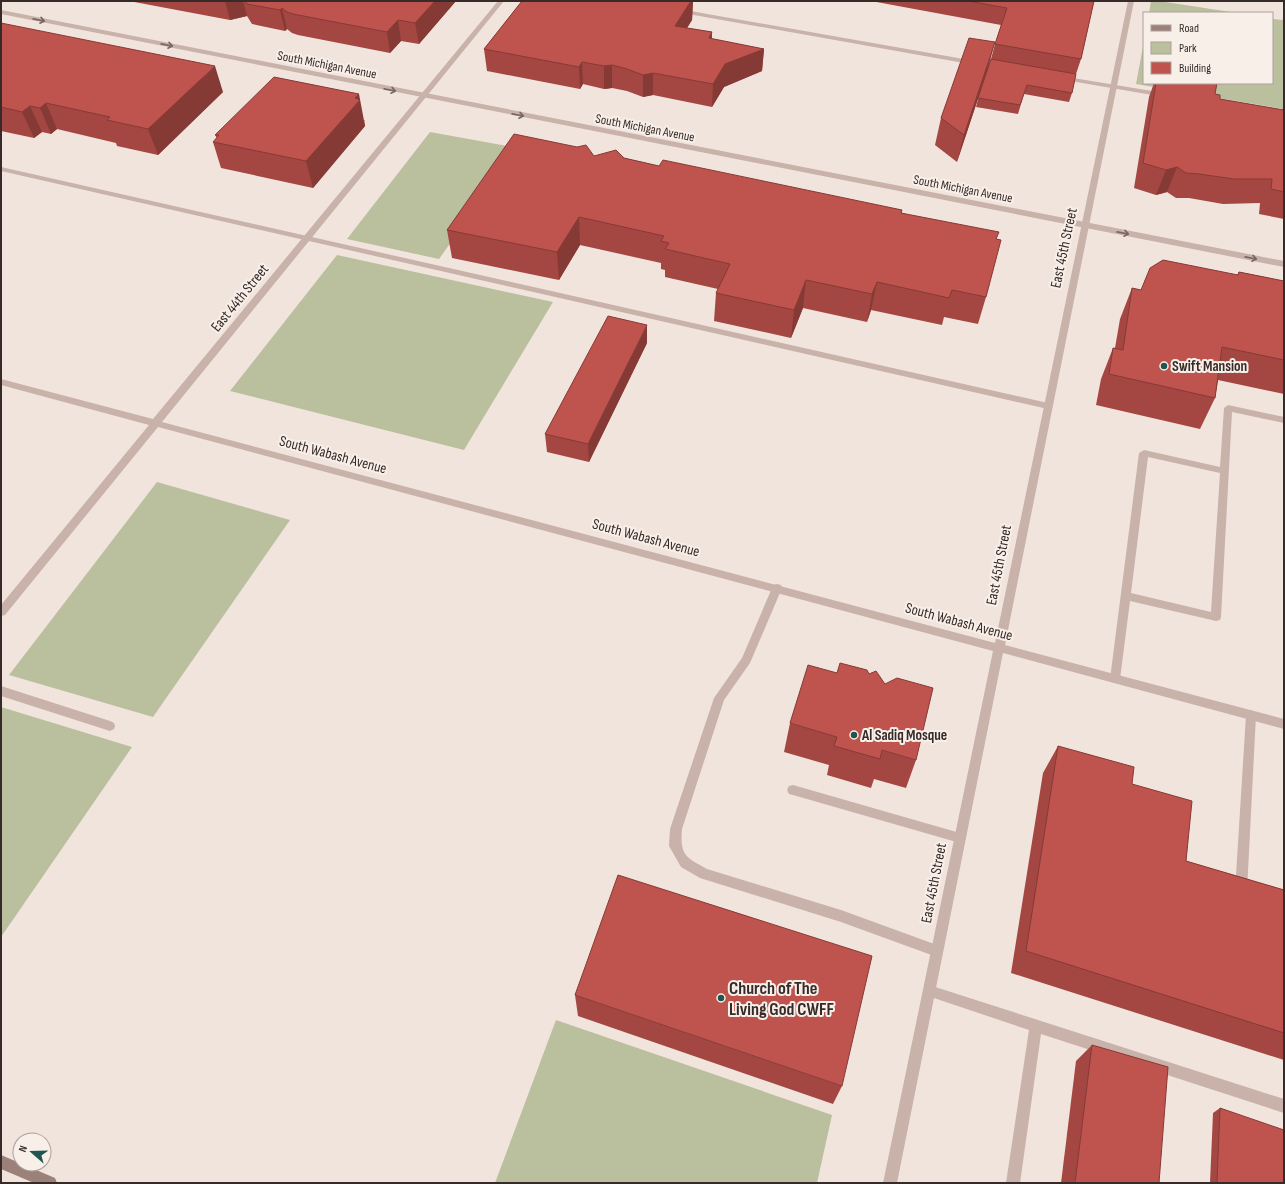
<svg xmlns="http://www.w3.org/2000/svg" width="1285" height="1184" font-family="'Sofia Sans Condensed',sans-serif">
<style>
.green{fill:#babf9e}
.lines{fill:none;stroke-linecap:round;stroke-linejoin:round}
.service{fill:#c8b2aa;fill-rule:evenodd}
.minor{fill:#c8b2aa;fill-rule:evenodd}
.tertiary{fill:#c8b2aa;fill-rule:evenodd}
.secondary{fill:#9c817b;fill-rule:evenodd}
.wall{fill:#a44742}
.shaded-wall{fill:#863a36}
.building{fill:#bf534d;stroke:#863a36}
.oneway{stroke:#786863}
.poi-dot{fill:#21554f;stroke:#f9efe9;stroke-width:1.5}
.labels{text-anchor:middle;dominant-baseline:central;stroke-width:4;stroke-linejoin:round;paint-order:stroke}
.far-street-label{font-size:13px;fill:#362b29;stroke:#f9efe9}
.street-label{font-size:15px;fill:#362b29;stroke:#f9efe9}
.poi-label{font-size:15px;font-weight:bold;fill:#362b29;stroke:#f9efe9;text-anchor:start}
.near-poi-label{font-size:18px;font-weight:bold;fill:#362b29;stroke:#f9efe9;text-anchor:start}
</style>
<rect width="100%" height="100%" fill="#f1e4dd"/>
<g class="green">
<polygon points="1151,1 1159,1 1237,13 1149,13"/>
<polygon points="1272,19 1284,20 1284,109 1136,84 1144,41 1144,83 1272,83"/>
<polygon points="430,132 518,148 439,259 347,239"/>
<polygon points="337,255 553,302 464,450 230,391"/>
<polygon points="157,482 290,520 153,717 9,675"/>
<polygon points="1,707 132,747 1,937"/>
<polygon points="556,1020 832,1115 817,1183 495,1183"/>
</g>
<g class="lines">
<g class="service">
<polygon points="679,9 975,61 978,63 975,65 677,12 677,10"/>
<polygon points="1061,76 1164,93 1167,95 1164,97 1059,79 1059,77"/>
<polygon points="1,167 1048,403 1052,406 1048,409 1,171"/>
<path d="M1228,405L1284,417V423L1232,412L1221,617L1220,620L1216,621L1130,601L1120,679L1119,682L1115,683L1111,682L1110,679L1139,453L1144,450L1220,467L1224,408ZM1148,457L1220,473L1211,612L1131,593Z"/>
<path d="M777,584L781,585L782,588L750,663L724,700L682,829C680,855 685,857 707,869L841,910L937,945L941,947L943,951L941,955L937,957L841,922L700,878L681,867L669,846L670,829L714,698L742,658L772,588L773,585Z"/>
<polygon points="1,686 110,721 114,723 115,726 114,729 110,731 1,696"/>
<polygon points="1251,710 1255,712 1256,715 1247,891 1245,895 1241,897 1237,895 1235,891 1246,715 1247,712"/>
<polygon points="793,785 960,833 964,834 966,838 964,842 960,843 793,795 789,794 787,790 789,786"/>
<polygon points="929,985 1284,1099 1284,1113 1041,1034 1020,1183 1006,1183 1029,1030 925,995 923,991 925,987"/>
</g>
<polygon class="minor" points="498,1 504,1 162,422 995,643 1128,1 1134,1 1005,645 1284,719 1284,729 1003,653 897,1183 883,1183 993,651 158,427 5,615 1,616 1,605 149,425 1,385 1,379 153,419"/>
<polygon class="tertiary" points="1,10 1284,261 1284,267 1,14"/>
<polygon class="secondary" points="1,1155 55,1178 57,1183 34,1183 1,1169"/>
</g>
<g class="wall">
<polygon points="129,1 456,1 419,44 401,41 390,53 298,35 292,33 287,29 285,31 252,24 247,16 230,20"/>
<polygon points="522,1 693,1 692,20 687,28 712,32 712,39 764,49 762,71 724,87 712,107 653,95 643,97 627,91 612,88 604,89 583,84 580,89 487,71 484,49"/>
<polygon points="871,1 1094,1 1081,59 1076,74 1072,93 1069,102 1024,94 1018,114 976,107 979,96 957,162 935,145 941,118 989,65 991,59 995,44 1001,25"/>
<polygon points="1,23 223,92 158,155 117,146 116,143 57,129 51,134 42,132 34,138 1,131"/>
<polygon points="1154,83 1215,83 1215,94 1220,99 1282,110 1284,106 1284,219 1259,214 1260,203 1223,204 1189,198 1176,198 1167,192 1156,195 1134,188 1149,97"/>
<polygon points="364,120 365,126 313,188 221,168 213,142 217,138 215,135 365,120"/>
<polygon points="594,156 624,158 659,166 902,210 902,213 997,239 986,297 978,324 944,317 942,325 871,310 867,322 803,308 791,338 714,321 716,293 718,289 665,277 665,270 661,269 661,263 580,245 559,280 452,258 447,230"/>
<polygon points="1239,272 1284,281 1284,394 1218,380 1215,398 1200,429 1096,405 1101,379 1113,348 1115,348 1120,319 1132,288 1141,290 1237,275"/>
<polygon points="647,343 589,462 547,452 545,434"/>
<polygon points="790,723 916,760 906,788 874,779 871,788 827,775 829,765 784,752"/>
<polygon points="1058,746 1132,784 1186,861 1284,890 1284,1060 1011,973 1043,773"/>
<polygon points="575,995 842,1086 833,1104 578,1016"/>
<polygon points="1092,1045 1159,1183 1061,1183 1076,1061"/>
<polygon points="1220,1108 1284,1183 1210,1183 1213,1113"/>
</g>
<g class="shaded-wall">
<polygon points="225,1 243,1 247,16 230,20"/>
<polygon points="435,1 456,1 419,44 415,23"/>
<polygon points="691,1 693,1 692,20 674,48 675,26"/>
<polygon points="282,8 287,29 285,31 280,10"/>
<polygon points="398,20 401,41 390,53 387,32"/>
<polygon points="712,32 711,54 709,38"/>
<polygon points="995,42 988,68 957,162 964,135"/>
<polygon points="764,49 762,71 724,87 712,107 713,84 725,64"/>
<polygon points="582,62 583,84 580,89 579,67"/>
<polygon points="612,65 612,88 604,89 604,66"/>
<polygon points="215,66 223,92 158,155 148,129"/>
<polygon points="653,73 653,95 643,97 643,75"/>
<polygon points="359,94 365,126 313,188 306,161 355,98"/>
<polygon points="46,103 57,129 51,134 40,108"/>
<polygon points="30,106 42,132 34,138 22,112"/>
<polygon points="1177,167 1167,192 1156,195 1166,170"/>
<polygon points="579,217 580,245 559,280 557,252"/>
<polygon points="806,280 803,308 791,338 794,310"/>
<polygon points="877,282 871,310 867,322 872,294"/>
<polygon points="647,325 647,343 589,462 588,444"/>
</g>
<g class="building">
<polygon points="245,1 435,1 415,23 398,20 387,32 293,14 287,12 282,8 280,10 247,4"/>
<polygon points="522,1 691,1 675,26 712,32 709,38 764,49 725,64 713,84 653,73 643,75 627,69 612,65 604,66 582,62 579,67 484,49"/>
<polygon points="968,1 1094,1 1081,59 995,44 1007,8"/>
<polygon points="1,23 215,66 148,129 107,120 110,117 46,103 40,108 30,106 22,112 1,107"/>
<polygon points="969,38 995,42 964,135 941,118"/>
<polygon points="991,59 1076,74 1072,93 1027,85 1020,105 978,98"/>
<polygon points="274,77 359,94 355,98 360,100 306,161 213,142 219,135 215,135"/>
<polygon points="1156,83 1217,83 1215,94 1220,95 1220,99 1284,110 1284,192 1271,189 1272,179 1234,179 1199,174 1186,173 1177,167 1166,170 1143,163"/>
<polygon points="514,134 577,147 586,145 594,156 616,150 624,158 659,166 663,160 902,210 901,213 999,232 996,239 1001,240 986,297 952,290 949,298 877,282 872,294 806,280 794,310 716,293 730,264 665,249 669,243 661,241 664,236 579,217 557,252 447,230"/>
<polygon points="1163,260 1238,275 1239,272 1284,281 1284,360 1222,347 1215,398 1109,374 1113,348 1123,350 1132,288 1141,290 1150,268"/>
<polygon points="608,316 647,325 588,444 545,434"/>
<polygon points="840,663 867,670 869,674 876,671 885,684 897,678 933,688 916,760 882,750 880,759 834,746 837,737 790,723 808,665 837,673"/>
<polygon points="1058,746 1134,767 1132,784 1192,801 1186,861 1284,890 1284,1033 1026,951"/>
<polygon points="618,875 872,956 842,1086 575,995"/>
<polygon points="1092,1045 1168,1067 1159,1183 1075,1183"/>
<polygon points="1220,1108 1284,1130 1284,1183 1217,1183"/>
</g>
<defs><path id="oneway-shaft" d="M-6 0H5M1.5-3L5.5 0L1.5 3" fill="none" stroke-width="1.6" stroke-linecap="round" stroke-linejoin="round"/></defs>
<g class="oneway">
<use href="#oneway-shaft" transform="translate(39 20) rotate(11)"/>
<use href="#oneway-shaft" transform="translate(167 45) rotate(11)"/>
<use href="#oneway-shaft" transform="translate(390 90) rotate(11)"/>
<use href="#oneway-shaft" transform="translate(518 115) rotate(11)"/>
<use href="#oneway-shaft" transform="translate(1123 233) rotate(11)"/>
<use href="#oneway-shaft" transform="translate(1251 258) rotate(11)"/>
</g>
<g class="poi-dot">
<circle cx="1164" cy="366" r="4"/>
<circle cx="854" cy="735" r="4"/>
<circle cx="721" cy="998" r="4"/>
</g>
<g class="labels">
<g class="far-street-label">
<text transform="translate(327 65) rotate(11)">South Michigan Avenue</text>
<text transform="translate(645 128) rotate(11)">South Michigan Avenue</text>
<text transform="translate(963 189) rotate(11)">South Michigan Avenue</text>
</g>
<g class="street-label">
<text transform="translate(1064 248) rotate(-78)">East 45th Street</text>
<text transform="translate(240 298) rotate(-51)">East 44th Street</text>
<text transform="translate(333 455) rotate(15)">South Wabash Avenue</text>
<text transform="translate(646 538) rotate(15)">South Wabash Avenue</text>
<text transform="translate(999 565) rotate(-79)">East 45th Street</text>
<text transform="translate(959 622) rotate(15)">South Wabash Avenue</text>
<text transform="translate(934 883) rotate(-79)">East 45th Street</text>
</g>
<g class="poi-label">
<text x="1172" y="366">Swift Mansion</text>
<text x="862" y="735">Al Sadiq Mosque</text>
</g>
<g class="near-poi-label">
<text x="729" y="988">Church of The<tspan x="729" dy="21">Living God CWFF</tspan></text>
</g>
</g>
<rect width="1285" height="1184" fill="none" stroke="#362b29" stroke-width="4"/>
<rect x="1143" y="12" width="130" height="72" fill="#f9efe9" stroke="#aba19c"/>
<rect x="1151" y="25" width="20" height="6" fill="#9c817b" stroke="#aba19c"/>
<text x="1179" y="32" font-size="12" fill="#362b29">Road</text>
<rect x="1151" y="42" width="20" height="12" fill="#babf9e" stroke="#aba19c"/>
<text x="1179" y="52" font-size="12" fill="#362b29">Park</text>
<rect x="1151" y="62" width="20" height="12" fill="#bf534d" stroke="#aba19c"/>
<text x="1179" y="72" font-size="12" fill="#362b29">Building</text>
<g transform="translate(32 1152) rotate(290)"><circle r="19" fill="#f9efe9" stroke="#aba19c"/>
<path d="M0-3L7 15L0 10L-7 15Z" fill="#21554f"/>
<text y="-6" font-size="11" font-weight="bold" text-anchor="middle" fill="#362b29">N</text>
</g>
</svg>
